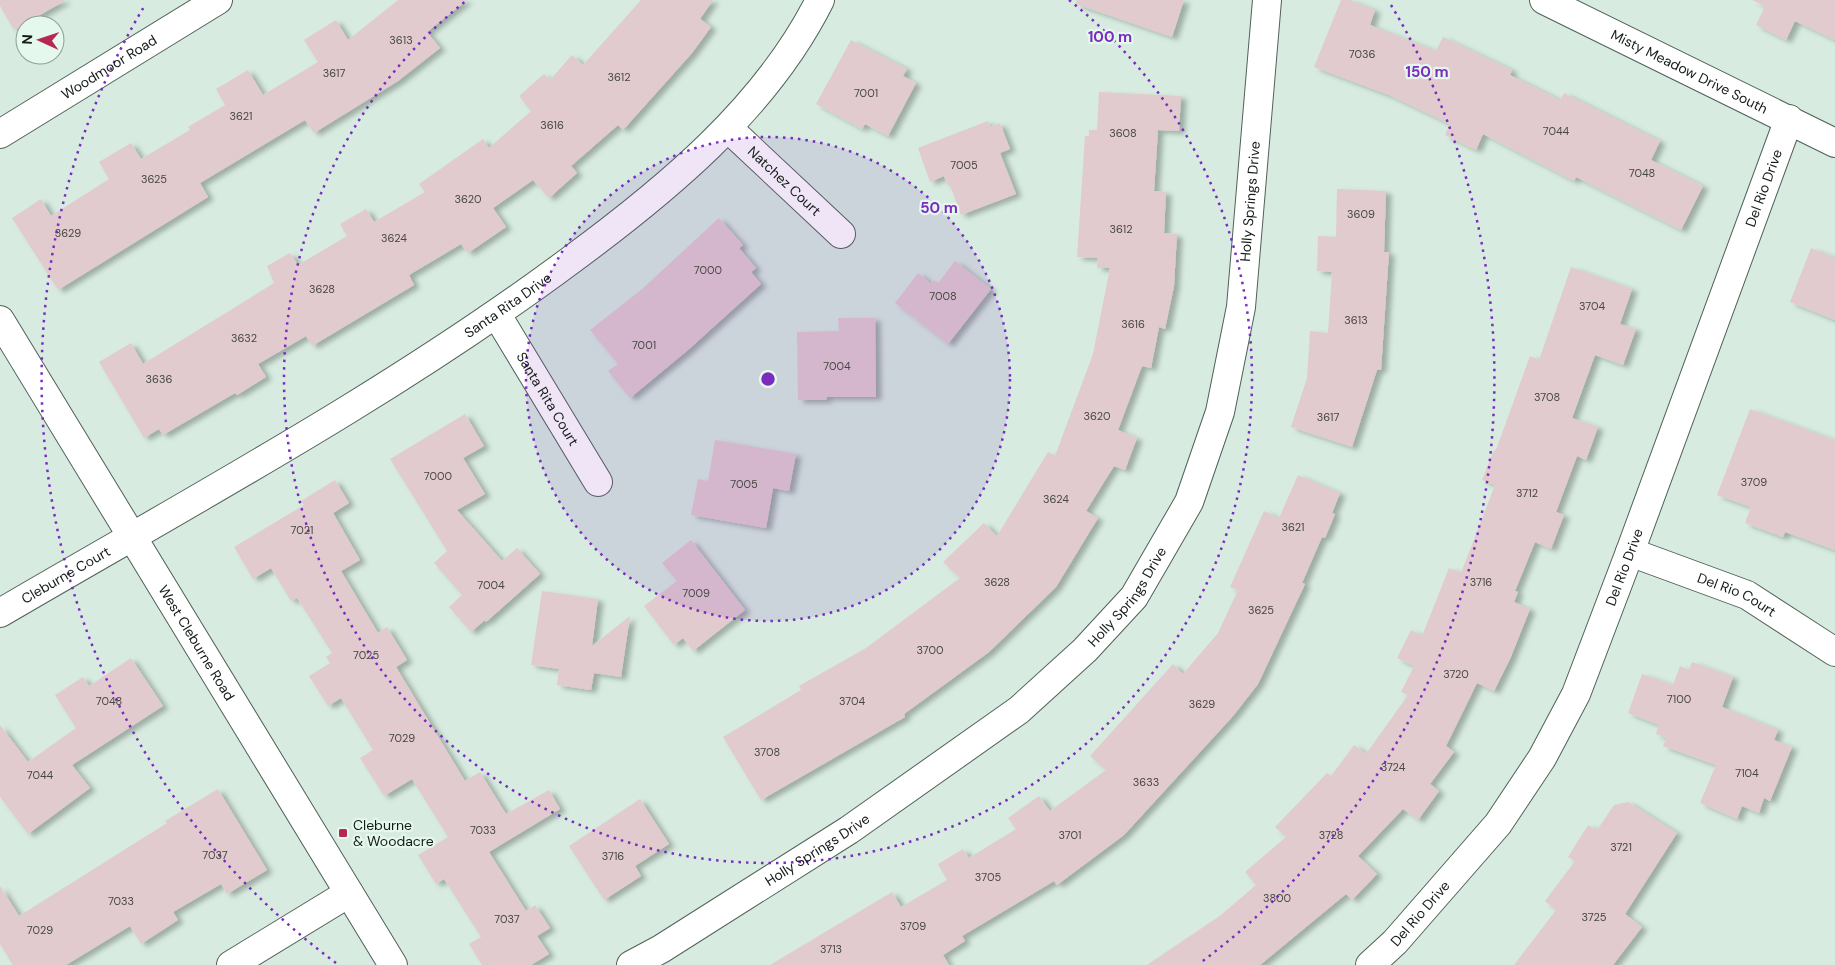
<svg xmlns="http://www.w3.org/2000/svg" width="1835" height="965" font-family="'DM Sans',sans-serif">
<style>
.building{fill:#e1cbce;filter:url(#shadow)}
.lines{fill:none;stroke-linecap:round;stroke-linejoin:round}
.minor-casing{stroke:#506158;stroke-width:30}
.minor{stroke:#fff;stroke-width:28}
.ring{fill:none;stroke:#7b2cbf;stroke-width:2.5;stroke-dasharray:2.5 5}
.poi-dot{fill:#b72756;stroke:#e4f8ed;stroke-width:2}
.labels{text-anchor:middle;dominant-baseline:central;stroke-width:4.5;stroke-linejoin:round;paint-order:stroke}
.number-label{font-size:11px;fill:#474745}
.street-label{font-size:14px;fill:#141b17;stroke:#e4f8ed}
.poi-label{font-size:14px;fill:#141b17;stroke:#e4f8ed;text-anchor:start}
.centre{fill:#7b2cbf;stroke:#e4f8ed;stroke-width:2.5}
.ring-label{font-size:15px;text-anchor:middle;font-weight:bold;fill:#7b2cbf;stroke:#e4f8ed;stroke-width:4.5;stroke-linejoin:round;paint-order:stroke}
</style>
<defs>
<filter id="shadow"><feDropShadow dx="5.5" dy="3" stdDeviation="2.5" flood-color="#0004"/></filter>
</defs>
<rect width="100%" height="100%" fill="#d7ebe0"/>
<g class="building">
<polygon points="0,0 66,0 14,30 0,6"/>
<polygon points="398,0 467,0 427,32 440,48 398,81 314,133 305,120 200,183 208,197 58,290 12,218 41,199 51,216 109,179 99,162 131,143 141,159 190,130 188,127 225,105 216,89 248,70 263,95 318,62 304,40 336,20 348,40"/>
<polygon points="641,0 713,0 700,19 711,27 692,53 623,130 618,125 571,166 577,173 549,198 533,180 493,208 506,227 468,253 461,244 409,275 414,285 312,346 306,336 258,364 266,377 237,395 235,393 163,435 159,429 144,438 99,362 131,343 143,364 274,283 267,266 290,253 298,265 347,236 340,224 366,209 374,222 425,192 419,184 483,139 489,148 531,111 519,96 544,74 550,80 572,55 583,65"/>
<polygon points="1077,0 1184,0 1172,37 1076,4"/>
<polygon points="1341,0 1350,0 1375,10 1370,25 1436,51 1443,37 1512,70 1510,75 1560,100 1564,93 1660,141 1651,160 1703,186 1681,230 1576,177 1574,181 1483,134 1476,150 1445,135 1450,124 1389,95 1314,67"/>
<polygon points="1752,0 1835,0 1835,40 1795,21 1786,40 1756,25 1765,6"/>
<polygon points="851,40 907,69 903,76 916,83 888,136 865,124 862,129 816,104"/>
<polygon points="1099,92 1181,96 1179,131 1158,130 1154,191 1166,192 1164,233 1177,234 1174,286 1165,329 1159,327 1151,368 1142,366 1118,430 1137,438 1125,470 1114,466 1086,511 1098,518 1056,587 989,652 904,714 905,717 761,800 723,737 801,690 799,686 866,648 960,578 943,562 984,523 997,536 1048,452 1055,456 1093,354 1110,268 1097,268 1098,258 1077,257 1085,136 1089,136 1089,130 1097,130"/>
<polygon points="988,121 990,127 1000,123 1010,149 1000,153 1016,194 961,215 950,185 948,186 944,176 930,182 918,148"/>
<polygon points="1337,189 1386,191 1384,252 1389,252 1381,370 1377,370 1352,447 1291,427 1307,378 1310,331 1328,333 1332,272 1317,271 1318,236 1336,237"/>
<polygon points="719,218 743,245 739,248 756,268 751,272 761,284 688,350 630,398 608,371 618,364 590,330 641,290"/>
<polygon points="1811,248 1835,258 1835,320 1790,302"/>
<polygon points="955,261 991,289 948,344 895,303 918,273 931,284 934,280 938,283"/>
<polygon points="1571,267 1632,289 1620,324 1636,329 1623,365 1595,355 1572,418 1598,427 1586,460 1577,456 1556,512 1564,515 1551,549 1535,542 1515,591 1518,592 1514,602 1530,609 1510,659 1494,691 1477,683 1446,746 1454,752 1430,784 1439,791 1418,820 1403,809 1358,856 1377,874 1352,900 1346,894 1260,965 1147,965 1221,915 1256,885 1245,872 1286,837 1275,827 1327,773 1331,776 1354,745 1366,754 1408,695 1401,692 1414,666 1397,658 1411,630 1422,636 1449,568 1461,573 1495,485 1482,480 1494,450 1496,450 1530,356 1539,360"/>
<polygon points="838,318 875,318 876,397 827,397 826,400 798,400 797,332 839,331"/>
<polygon points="1750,409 1835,440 1835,550 1785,532 1783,537 1745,523 1751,507 1717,495"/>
<polygon points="465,414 484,446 463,458 485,494 457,510 502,561 517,548 540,574 486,622 485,620 471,632 449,607 462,595 434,563 447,551 390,459"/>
<polygon points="715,440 796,454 789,491 773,488 766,528 691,515 698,479 708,481"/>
<polygon points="1298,475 1340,493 1332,513 1335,514 1325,538 1322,537 1302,583 1305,584 1258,684 1233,716 1124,835 1057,885 1054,881 962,936 965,941 943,955 949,965 770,965 892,892 901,907 947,880 938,864 963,849 969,858 1016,829 1008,818 1039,796 1050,811 1106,770 1090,756 1173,664 1183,674 1218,633 1238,590 1230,587 1264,511 1279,518"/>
<polygon points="335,480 349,503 333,513 360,560 341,571 378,633 387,627 407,660 396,667 465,781 480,772 506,814 549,790 560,809 489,852 526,911 535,905 550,928 537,936 549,954 531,965 482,965 469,944 481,937 444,879 436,884 418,855 448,837 412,779 384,796 360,758 373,750 341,698 328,706 309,676 330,663 326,657 332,653 297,598 291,601 271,568 253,579 234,547 304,505 301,501"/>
<polygon points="691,540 745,610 693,651 683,638 674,645 644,606 677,581 662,563"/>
<polygon points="542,591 598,599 592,646 630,616 621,677 594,673 591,690 557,685 559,669 531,665"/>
<polygon points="131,658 163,706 72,765 90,788 28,834 0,797 0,725 28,762 76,728 55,695 83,677 89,686"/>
<polygon points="1692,662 1733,677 1722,707 1778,730 1774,740 1792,747 1770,801 1764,798 1759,813 1742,806 1737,819 1700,803 1716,765 1663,746 1666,738 1656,734 1659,725 1628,713 1642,674 1673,685 1680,666 1689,670"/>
<polygon points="218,789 267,870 227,894 221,884 173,912 178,920 141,944 130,926 66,965 13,965 0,944 0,886 19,916 167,823 165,821"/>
<polygon points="640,799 669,844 635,866 641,876 604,900 569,846"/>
<polygon points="1628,802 1677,833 1625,914 1642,927 1613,965 1514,965 1556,910 1545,901 1575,861 1568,857 1588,825 1597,830 1614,805"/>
</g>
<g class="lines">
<defs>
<g id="minor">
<path id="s1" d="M1544,0L1835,143"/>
<path id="s2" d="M729,129L841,234"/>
<path id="s3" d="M0,134L218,0"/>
<path id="s4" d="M497,315L598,482"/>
<path id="s5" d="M0,320L393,965"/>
<path id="s6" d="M1630,552L1747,595L1835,652"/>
<path id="s7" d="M0,613C193,500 391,394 571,260C666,190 766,108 820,0"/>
<polyline points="231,965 349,893"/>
<path id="s8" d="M631,965L661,949L849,830L1019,710L1085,650L1134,597L1189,502L1220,412L1241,307L1267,0"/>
<path id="s9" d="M1370,965L1395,942L1498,824L1542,758L1576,694L1630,552L1789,119"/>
</g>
</defs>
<use href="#minor" class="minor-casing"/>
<use href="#minor" class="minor"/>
</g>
<circle cx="768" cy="379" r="242" fill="#7b2cbf" fill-opacity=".12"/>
<g class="ring">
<circle cx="768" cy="379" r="242"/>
<path d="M1069 0A484 484 0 1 1 467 0"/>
<path d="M336 963A727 727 0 0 1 145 5M1391 5A727 727 0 0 1 1200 963"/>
</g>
<rect class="poi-dot" x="338" y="828" width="10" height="10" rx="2.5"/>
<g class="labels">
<g class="number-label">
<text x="401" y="40">3613</text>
<text x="1362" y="54">7036</text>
<text x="334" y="73">3617</text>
<text x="619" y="77">3612</text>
<text x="866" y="93">7001</text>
<text x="241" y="116">3621</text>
<text x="552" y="125">3616</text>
<text x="1556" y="131">7044</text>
<text x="1123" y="133">3608</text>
<text x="964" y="165">7005</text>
<text x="1642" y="173">7048</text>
<text x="154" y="179">3625</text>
<text x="468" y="199">3620</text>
<text x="1361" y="214">3609</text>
<text x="1121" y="229">3612</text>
<text x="68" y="233">3629</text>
<text x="394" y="238">3624</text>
<text x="708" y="270">7000</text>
<text x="322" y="289">3628</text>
<text x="943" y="296">7008</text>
<text x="1592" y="306">3704</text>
<text x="1356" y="320">3613</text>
<text x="1133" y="324">3616</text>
<text x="244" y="338">3632</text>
<text x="644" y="345">7001</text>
<text x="837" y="366">7004</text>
<text x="159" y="379">3636</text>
<text x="1547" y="397">3708</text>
<text x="1097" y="416">3620</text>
<text x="1328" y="417">3617</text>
<text x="438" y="476">7000</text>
<text x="1754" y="482">3709</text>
<text x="744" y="484">7005</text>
<text x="1527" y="493">3712</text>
<text x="1056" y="499">3624</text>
<text x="1293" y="527">3621</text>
<text x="302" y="530">7021</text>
<text x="997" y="582">3628</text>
<text x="1481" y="582">3716</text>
<text x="491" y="585">7004</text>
<text x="696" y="593">7009</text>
<text x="1261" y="610">3625</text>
<text x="930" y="650">3700</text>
<text x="366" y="655">7025</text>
<text x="1456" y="674">3720</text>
<text x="1679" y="699">7100</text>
<text x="109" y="701">7048</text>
<text x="852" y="701">3704</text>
<text x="1202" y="704">3629</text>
<text x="402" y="738">7029</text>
<text x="767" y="752">3708</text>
<text x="1393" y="767">3724</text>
<text x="1747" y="773">7104</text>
<text x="40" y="775">7044</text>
<text x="1146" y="782">3633</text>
<text x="483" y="830">7033</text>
<text x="1070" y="835">3701</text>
<text x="1331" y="835">3728</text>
<text x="1621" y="847">3721</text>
<text x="215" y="855">7037</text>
<text x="613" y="856">3716</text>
<text x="988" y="877">3705</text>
<text x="1277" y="898">3800</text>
<text x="121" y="901">7033</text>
<text x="1594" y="917">3725</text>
<text x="507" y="919">7037</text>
<text x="913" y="926">3709</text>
<text x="40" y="930">7029</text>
<text x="831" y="949">3713</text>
</g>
<g class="street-label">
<text stroke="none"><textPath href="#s3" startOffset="128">Woodmoor Road</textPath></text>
<text stroke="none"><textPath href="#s1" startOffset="162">Misty Meadow Drive South</textPath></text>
<text stroke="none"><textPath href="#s2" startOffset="76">Natchez Court</textPath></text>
<text stroke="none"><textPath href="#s9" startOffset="882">Del Rio Drive</textPath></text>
<text stroke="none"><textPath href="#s8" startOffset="1044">Holly Springs Drive</textPath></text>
<text stroke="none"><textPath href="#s7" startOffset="594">Santa Rita Drive</textPath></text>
<text stroke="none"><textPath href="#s4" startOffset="98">Santa Rita Court</textPath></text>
<text stroke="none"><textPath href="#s9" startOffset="478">Del Rio Drive</textPath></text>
<text stroke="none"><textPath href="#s7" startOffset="76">Cleburne Court</textPath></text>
<text stroke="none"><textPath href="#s8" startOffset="622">Holly Springs Drive</textPath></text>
<text stroke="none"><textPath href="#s6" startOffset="115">Del Rio Court</textPath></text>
<text stroke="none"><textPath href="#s5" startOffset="378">West Cleburne Road</textPath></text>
<text stroke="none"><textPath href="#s8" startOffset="219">Holly Springs Drive</textPath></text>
<text stroke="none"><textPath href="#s9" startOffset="72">Del Rio Drive</textPath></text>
</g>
<g class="poi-label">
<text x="353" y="825">Cleburne<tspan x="353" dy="16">&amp; Woodacre</tspan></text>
</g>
</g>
<circle cx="768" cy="379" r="8" class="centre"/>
<g class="ring-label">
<text x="1110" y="42">100 m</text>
<text x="1427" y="77">150 m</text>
<text x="939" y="213">50 m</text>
</g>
<g transform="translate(40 40) rotate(273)"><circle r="24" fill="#e4f8ed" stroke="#91a097"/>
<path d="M0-4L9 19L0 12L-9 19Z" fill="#b72756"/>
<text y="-8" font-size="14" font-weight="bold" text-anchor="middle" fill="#141b17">N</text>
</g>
</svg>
